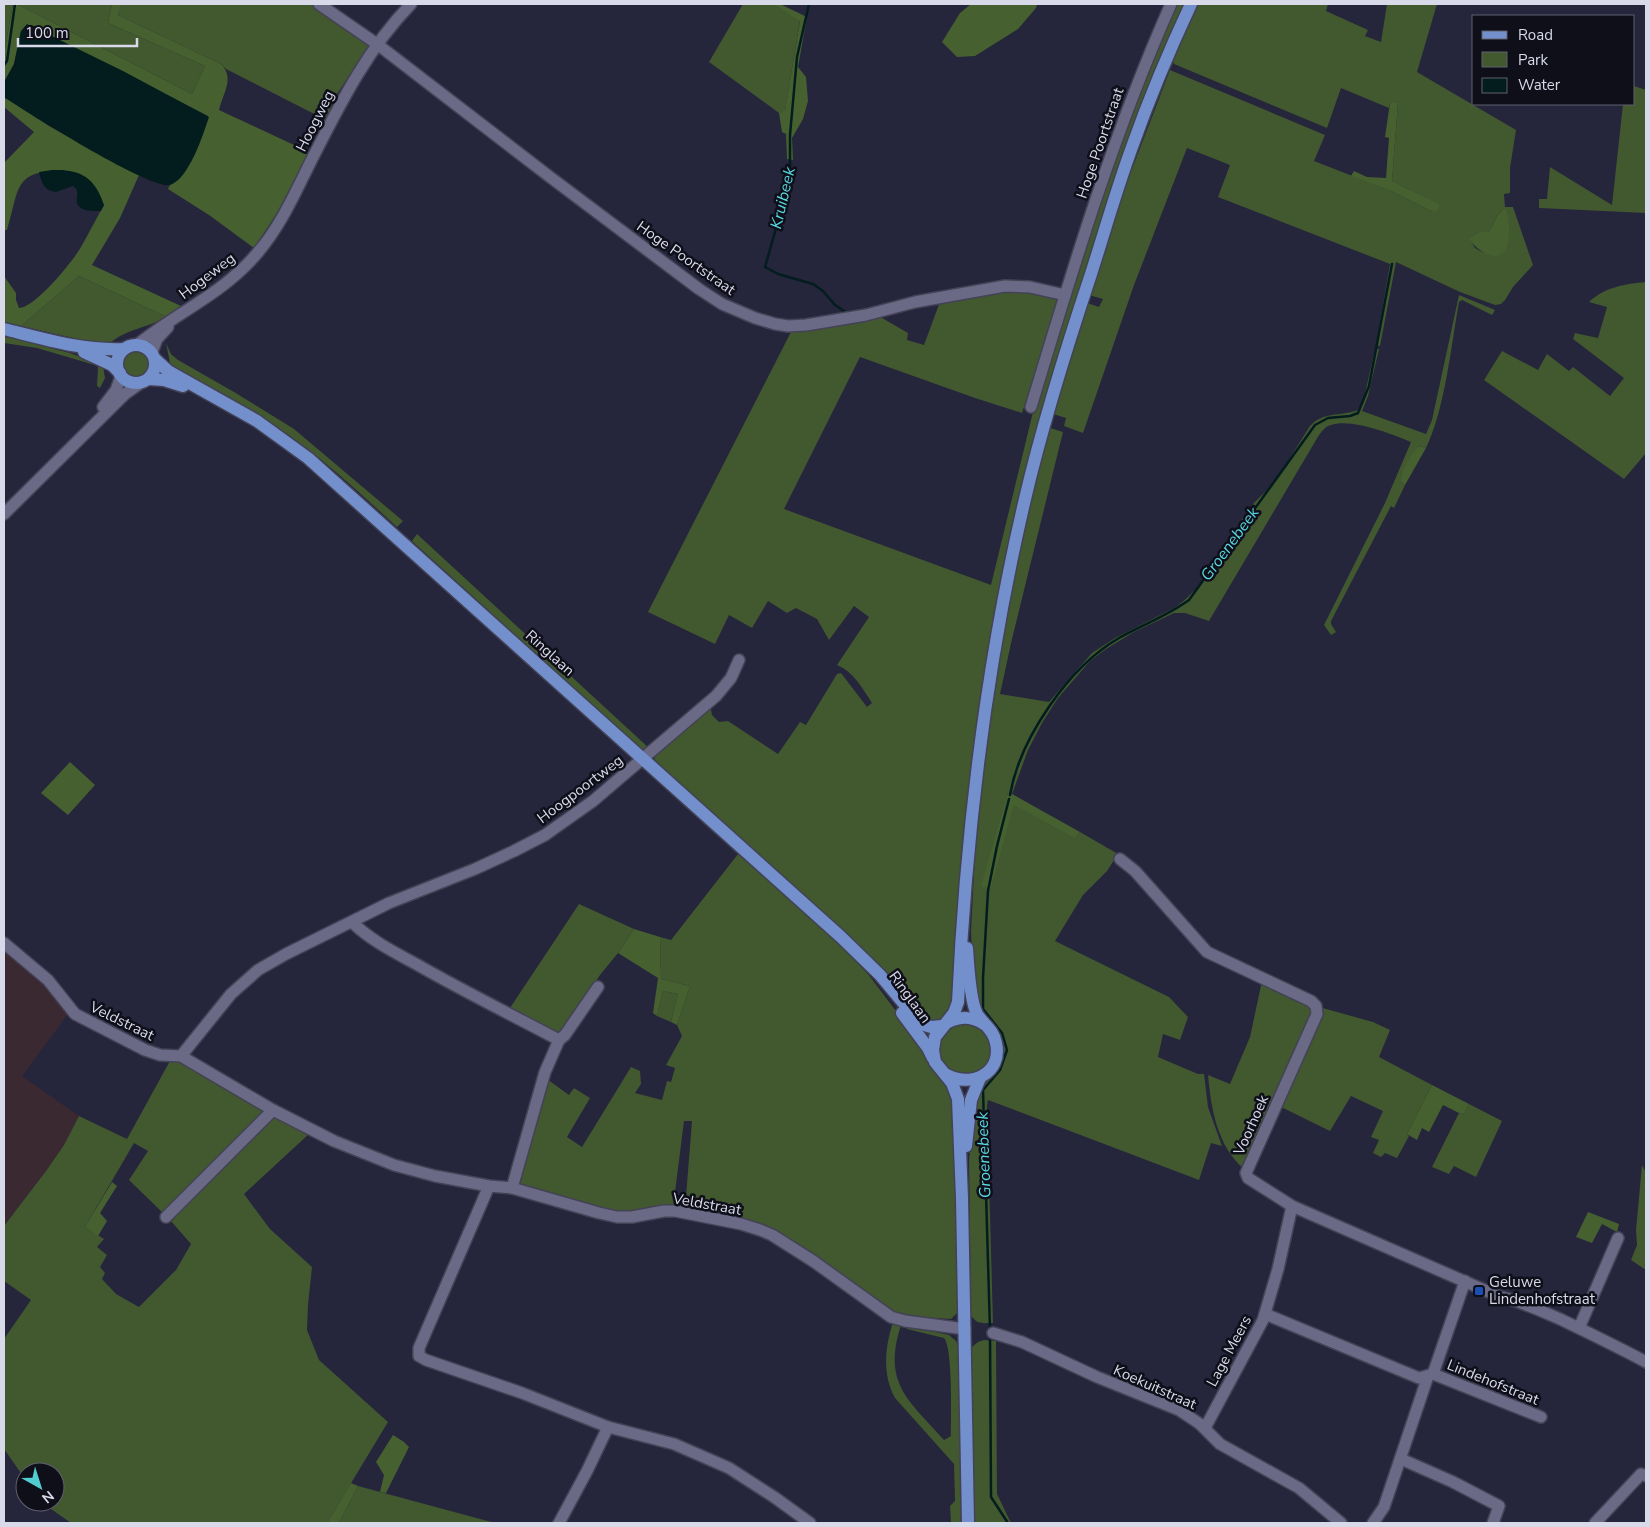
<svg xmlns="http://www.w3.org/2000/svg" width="1650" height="1527" font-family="'Nunito Sans',sans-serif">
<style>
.industrial{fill:#3b2931}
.green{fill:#42582f;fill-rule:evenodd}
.forest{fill:#46612f}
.water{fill:#031d1f}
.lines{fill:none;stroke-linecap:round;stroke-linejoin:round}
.stream{stroke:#031d1f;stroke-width:2.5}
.minor-casing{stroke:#434256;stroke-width:14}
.major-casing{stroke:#434256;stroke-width:15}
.minor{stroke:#6a6a86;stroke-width:11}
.major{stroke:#7490cc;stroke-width:12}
.transit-dot{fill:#1a4fb4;stroke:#0f0f1a;stroke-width:2}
.labels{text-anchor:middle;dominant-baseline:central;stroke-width:5;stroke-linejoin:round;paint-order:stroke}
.street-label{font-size:15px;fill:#d8d9e9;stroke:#0f0f1a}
.poi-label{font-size:15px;fill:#d8d9e9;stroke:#0f0f1a;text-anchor:start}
.water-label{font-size:16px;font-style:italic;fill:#58d8e0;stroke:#0f0f1a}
</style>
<rect width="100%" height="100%" fill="#25253c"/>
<polygon class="industrial" points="4,949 40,979 53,993 68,1014 22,1076 79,1116 64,1145 46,1171 4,1226"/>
<g class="green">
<polygon points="4,4 13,4 4,54"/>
<polygon points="17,4 112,4 108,23 205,66 192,94"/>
<polygon points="122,4 312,4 366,40 369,46 335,97 326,120 226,69 221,64 118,15"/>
<polygon points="743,4 774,4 774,5 800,20 785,112 779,113 709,62"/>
<path d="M1173,4H1184L1157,66L1107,204L1049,383L1019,497L999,588L977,719L959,907L952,1011C944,1019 939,1023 927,1023L848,937L654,761L657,750L710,704L712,715L719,722L728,721L778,754L800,722L806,725L837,674L841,673L867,707L872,703C862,688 854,672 837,665L869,617L854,606L829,640L817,619L796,608L787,613L768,601L752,628L729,615L715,644L648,612L793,328L877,315L908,333L907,340L924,345L941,299L1015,287L1039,290L1059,301L1022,413L975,398L860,357L784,509L991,585L1032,416L1085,240Z"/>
<path d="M1198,4H1328L1326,11L1368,30L1365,36L1381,42L1387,4H1437L1417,72L1516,130L1510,168V193L1504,194L1505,207H1513L1533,265L1513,287L1505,300L1501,304L1495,305L1460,292L1396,262L1380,346L1376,345L1390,264L1218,197L1230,165L1187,148L1134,285L1083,433L1064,426L1066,418L1053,414L1087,303L1099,307L1103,299L1089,295L1129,177L1170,70L1325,135L1314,161L1391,191L1433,212L1438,204L1392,181L1398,103H1390L1389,108L1341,88L1327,128L1174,64L1173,61ZM1503,210L1484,253L1475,248L1470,239L1479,232H1488C1495,225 1494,216 1503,210Z"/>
<polygon points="1634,86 1646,90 1646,213 1539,208 1539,199 1547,199 1550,167 1612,205 1623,104 1634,104"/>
<path d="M79,276L167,317C148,328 124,329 108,345L95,343L21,326Z"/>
<path d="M1646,282V453L1624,479L1484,380L1502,351L1538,370L1547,354L1569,371L1573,367L1610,396L1624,378L1573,339L1575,333L1598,338L1607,307L1589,302C1605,287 1625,284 1646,282Z"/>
<path d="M1459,295L1495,310L1492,315L1462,300L1459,302C1451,346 1445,409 1426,448L1419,446C1411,454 1401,471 1401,482L1405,485L1394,508L1391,506L1331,621V624L1336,632L1331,635L1324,625L1385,503L1411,442C1392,434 1351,418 1331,425C1326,426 1323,430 1319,435L1209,621L1185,613H1174L1134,632L1106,649L1090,661L1058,698L1042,723L1028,750L1012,794L1008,793L991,888L1014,804L1075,839L1080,832L1118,854L1107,871L1083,895L1055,941L1169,997L1188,1017L1180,1040L1163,1034L1158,1057L1198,1074H1204L1208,1107L1222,1146L1211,1143L1199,1180L988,1100L987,1105L993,1323C982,1323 977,1325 971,1315L969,1160L975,1097L977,1089L995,1071L985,1017L979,1006L972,955L971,932L977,811L994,688L1009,605L1022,535L1050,428L1063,432L1012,639L1000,694L1049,702L1092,653L1115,638L1174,608C1202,591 1226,547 1243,518L1246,521L1252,508L1251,506L1274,483L1310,426C1324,411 1340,417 1358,410L1364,398L1375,349H1379L1368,396L1362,411L1426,434L1432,420Z"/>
<polygon points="4,336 70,353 103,366 105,378 100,388 97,386 98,366 37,348 4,343"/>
<path d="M166,343L171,354L178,360L234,392L294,429L403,521L397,527C362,495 328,463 290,436C253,409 211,389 171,368Z"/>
<circle cx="136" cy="365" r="13"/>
<polygon points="417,534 650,749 643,751 412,541"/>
<polygon points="738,854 840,945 868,974 927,1052 954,1097 958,1312 951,1319 898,1316 782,1238 685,1209 692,1121 684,1121 673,1208 620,1213 518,1186 547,1079 569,1095 574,1088 590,1098 567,1137 582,1147 631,1067 640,1071 641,1084 635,1093 662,1100 667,1081 671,1082 675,1068 666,1065 682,1036 677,1025 690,986 661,979 660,937 671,940"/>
<polygon points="579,904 634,929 618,953 600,975 558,1038 508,1011"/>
<path d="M1262,981L1308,1001L1313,1009L1244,1169C1217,1146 1211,1108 1208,1075L1230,1084L1250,1037Z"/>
<polygon points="663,991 678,994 671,1022 657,1016"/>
<polygon points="1319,1007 1373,1022 1390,1030 1379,1057 1432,1085 1407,1134 1409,1136 1397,1158 1385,1153 1381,1157 1373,1153 1379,1140 1371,1137 1383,1111 1351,1096 1330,1131 1279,1106"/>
<circle cx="965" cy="1049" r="26"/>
<polygon points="171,1059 181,1061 264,1108 264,1112 166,1216 129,1180 148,1151 134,1143 85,1227 104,1239 97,1247 107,1255 100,1267 105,1273 102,1279 116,1294 139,1307 176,1270 191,1244 170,1220 270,1117 277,1116 310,1133 244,1194 270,1229 312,1267 308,1305 307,1330 319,1360 388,1422 327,1523 71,1523 41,1502 55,1502 55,1472 25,1472 25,1479 4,1449 4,1339 31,1300 4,1281 4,1226 46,1171 64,1145 79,1116 127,1139"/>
<polygon points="1469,1104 1502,1121 1476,1177 1454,1166 1449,1174 1432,1167 1459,1113 1463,1115"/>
<polygon points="1642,1165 1646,1173 1646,1270 1631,1260 1637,1245 1636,1230"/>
<path d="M893,1322L901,1325C882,1384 909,1400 944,1440L951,1436C951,1419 953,1348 944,1338L907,1329V1326L949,1335L956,1341L959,1348L962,1523H951L950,1506L955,1501L954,1464L895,1398C882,1374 885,1347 893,1322Z"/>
<polygon points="984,1340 996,1341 997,1494 1011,1523 974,1523 971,1353 972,1347 978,1342"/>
<polygon points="358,1486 495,1523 339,1523"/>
</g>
<g class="forest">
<path d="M13,4H17L192,94L205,66L108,23L112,4H122L118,15L221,64C235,78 223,93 219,110L309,152L277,213L254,248L209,215L168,189L170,185C192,172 201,140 208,116L30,25L21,31L14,64L4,84V54Z"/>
<polygon points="774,4 780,4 807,17 798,67 806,77 808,101 803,119 792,138 793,160 787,159 786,134 782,132 779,113 785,111 800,21 774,5"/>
<polygon points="971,4 1037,4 1036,8 1018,29 975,56 957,57 942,42 960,13"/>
<path d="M4,97L49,126L139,175L120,218L92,265L181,306L167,317L79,276L21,326L4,322V276L16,293V300L19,308C35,308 73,261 81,247C89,233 96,219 104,205L64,170C12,171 20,189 7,230H4V163L34,132L4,107Z"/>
<polygon points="1390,103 1398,103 1392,181 1439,204 1439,208 1437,211 1433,212 1391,191 1351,176 1354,171 1367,177 1386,178 1389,138 1385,137"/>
<path d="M1503,210H1506C1510,219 1511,247 1503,253C1492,262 1475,248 1469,239L1479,232H1488C1495,225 1494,216 1503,210Z"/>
<path d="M1419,446L1426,448L1405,485L1401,482C1400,471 1411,453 1419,446Z"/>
<polygon points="70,762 95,785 68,815 41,793"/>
<polygon points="1008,793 1012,794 1080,832 1075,839 1014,805 991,889 981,886"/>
<polygon points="634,929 660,937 661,979 690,986 677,1025 671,1022 678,994 663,991 657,1016 653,1013 658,978 618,953"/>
<polygon points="1432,1085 1469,1104 1463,1115 1443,1105 1429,1132 1422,1128 1417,1140 1407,1134"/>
<polygon points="112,1182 117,1186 100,1213 107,1221 98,1236 85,1227"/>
<polygon points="1588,1212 1619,1224 1617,1232 1602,1224 1592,1243 1576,1237"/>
<polygon points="393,1435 404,1442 409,1447 386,1493 380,1492 384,1475 376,1462"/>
<polygon points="351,1483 358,1486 339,1523 327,1523"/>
</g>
<g class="water">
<path d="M27,24L123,71L209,117C204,132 188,182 169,185C147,188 28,113 4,97L5,80L14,64L21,31Z"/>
<path d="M52,170C80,169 95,177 104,205L101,211C94,211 80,212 77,203C76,199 78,194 77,190L73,186L56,192C43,190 42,183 39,172Z"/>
</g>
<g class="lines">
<g class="stream">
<polyline points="809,4 797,57 790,135 790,179 765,267 778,274 813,284 823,291 835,305 847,313"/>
<polyline points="4,65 7,61 15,4"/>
<path d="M1010,795C1020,738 1069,667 1119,638C1142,625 1167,616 1189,600L1315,425L1328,418L1350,416L1358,413L1369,386L1392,264"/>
<polyline points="990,1330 983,1090 1000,1070 1007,1050 1002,1033 983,1009 983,978 988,891 997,846 1009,799"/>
<polyline points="990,1336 991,1497 1008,1523"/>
</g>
<defs>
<g id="minor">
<polyline points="319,4 377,44 550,177 699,289 722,304 755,318 775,324 788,326 806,325 866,315 915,302 1005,286 1030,287 1065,295"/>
<path d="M137,345C177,312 225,293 259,251C281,225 295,193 310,163C339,106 367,49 411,4"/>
<polyline points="152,352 157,339 168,327"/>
<polyline points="103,407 116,390 121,376"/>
<path d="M1031,407C1072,271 1113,134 1171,4"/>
<polyline points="4,514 125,394 142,382"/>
<path d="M1120,859L1135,871L1207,952L1311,1001L1316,1006L1317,1014L1246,1173L1248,1178L1292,1206L1498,1296C1520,1301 1539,1310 1560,1319C1589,1333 1618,1347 1646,1362"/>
<path d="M352,922C370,940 394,952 416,964C463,991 512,1015 559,1040"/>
<polyline points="4,943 48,980 75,1014 145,1050 160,1055 181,1056 273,1110 334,1141 394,1165 435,1176 489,1186 512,1188 599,1213 617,1217 632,1217 664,1211 675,1211 741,1224 760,1230 772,1235 813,1261 891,1317 905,1321 965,1329"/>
<polyline points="181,1056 231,994 258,970 286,954 389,903 475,869 514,851 545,835 593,801 716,696 731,678 739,660"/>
<polyline points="489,1186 419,1348 419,1356 426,1360 522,1393 608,1427 674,1444 729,1468 774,1497 810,1523"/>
<polyline points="512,1188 545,1072 559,1040 565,1035 598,987"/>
<polyline points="166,1217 273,1110"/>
<polyline points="1465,1281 1433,1374 1541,1417"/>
<polyline points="1265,1314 1419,1378 1433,1374"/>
<polyline points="1579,1328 1618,1238"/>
<polyline points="993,1333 1022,1342 1097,1377 1179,1410 1200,1424 1220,1444 1299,1488 1341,1523"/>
<polyline points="1205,1428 1263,1320 1278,1269 1292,1206"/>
<polyline points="1401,1459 1453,1482 1499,1506 1493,1523"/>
<polyline points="559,1523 587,1471 608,1427"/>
<polyline points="1373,1523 1384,1507 1428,1376"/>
<polyline points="1595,1523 1641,1474 1646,1476"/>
</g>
<g id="major">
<path d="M4,329C44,339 83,351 124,349"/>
<circle cx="136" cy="364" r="19"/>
<polyline points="84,352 112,365 120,373"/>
<polyline points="155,359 168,371 257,421 308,458 841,937 880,975 921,1024 931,1027 942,1026"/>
<polyline points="149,379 164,380 183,386"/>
<polyline points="902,1013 928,1048 933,1058"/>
<path d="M948,1022C961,1016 972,1016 984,1024"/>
<path d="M945,1074C970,1089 1003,1074 996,1043C994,1030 983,1024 977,1014C970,1001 968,964 967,948"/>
<polyline points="966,1146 971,1100 980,1078"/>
<path d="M968,1523L962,1198L958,1099L952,1083L935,1062L933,1050L935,1037L954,1013L958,1002C966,832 986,664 1025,499C1043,422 1067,346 1092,271C1105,230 1117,188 1132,147C1149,99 1169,51 1191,4"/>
</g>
</defs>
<use href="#minor" class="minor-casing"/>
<use href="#major" class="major-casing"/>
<use href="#minor" class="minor"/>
<use href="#major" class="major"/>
</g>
<rect class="transit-dot" x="1474" y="1286" width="10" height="10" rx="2.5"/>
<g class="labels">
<g class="street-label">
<text transform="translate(315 121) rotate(-63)">Hoogweg</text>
<text transform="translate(1100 143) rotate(-71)">Hoge Poortstraat</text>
<text transform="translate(686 258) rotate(35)">Hoge Poortstraat</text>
<text transform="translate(207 276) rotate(-37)">Hogeweg</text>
<text transform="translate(550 653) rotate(42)">Ringlaan</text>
<text transform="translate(580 789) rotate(-37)">Hoogpoortweg</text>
<text transform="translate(910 997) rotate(54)">Ringlaan</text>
<text transform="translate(122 1021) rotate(26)">Veldstraat</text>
<text transform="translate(1251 1125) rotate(-66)">Voorhoek</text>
<text transform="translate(707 1204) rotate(10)">Veldstraat</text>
<text transform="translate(1229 1351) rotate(-62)">Lage Meers</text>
<text transform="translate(1493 1382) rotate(22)">Lindehofstraat</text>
<text transform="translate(1155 1387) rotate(24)">Koekuitstraat</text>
</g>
<g class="poi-label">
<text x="1489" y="1282">Geluwe<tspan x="1489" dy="17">Lindenhofstraat</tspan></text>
</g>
<g class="water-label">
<text transform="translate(783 198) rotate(-77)">Kruibeek</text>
<text transform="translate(1230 544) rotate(-54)">Groenebeek</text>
<text transform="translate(984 1155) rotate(-92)">Groenebeek</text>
</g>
</g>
<rect width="1650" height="1527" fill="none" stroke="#d8d9e9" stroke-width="10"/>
<rect x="1472" y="15" width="162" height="90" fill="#0f0f1a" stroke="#5f606d"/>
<rect x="1482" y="31" width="25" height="8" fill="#7490cc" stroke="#5f606d"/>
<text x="1518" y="40" font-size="15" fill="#d8d9e9">Road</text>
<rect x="1482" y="52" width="25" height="15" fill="#42582f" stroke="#5f606d"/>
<text x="1518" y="65" font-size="15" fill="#d8d9e9">Park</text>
<rect x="1482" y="78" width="25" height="15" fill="#031d1f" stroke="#5f606d"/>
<text x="1518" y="90" font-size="15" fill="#d8d9e9">Water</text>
<g transform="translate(40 1487) rotate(141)"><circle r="24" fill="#0f0f1a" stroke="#5f606d"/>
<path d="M0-4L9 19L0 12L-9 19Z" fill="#52cdcf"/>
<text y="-8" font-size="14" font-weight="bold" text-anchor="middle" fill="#d8d9e9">N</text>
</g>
<path d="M18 38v8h119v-8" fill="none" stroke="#d8d9e9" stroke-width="2.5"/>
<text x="25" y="38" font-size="15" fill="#d8d9e9" stroke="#0f0f1a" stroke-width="4" paint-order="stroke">100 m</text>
</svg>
